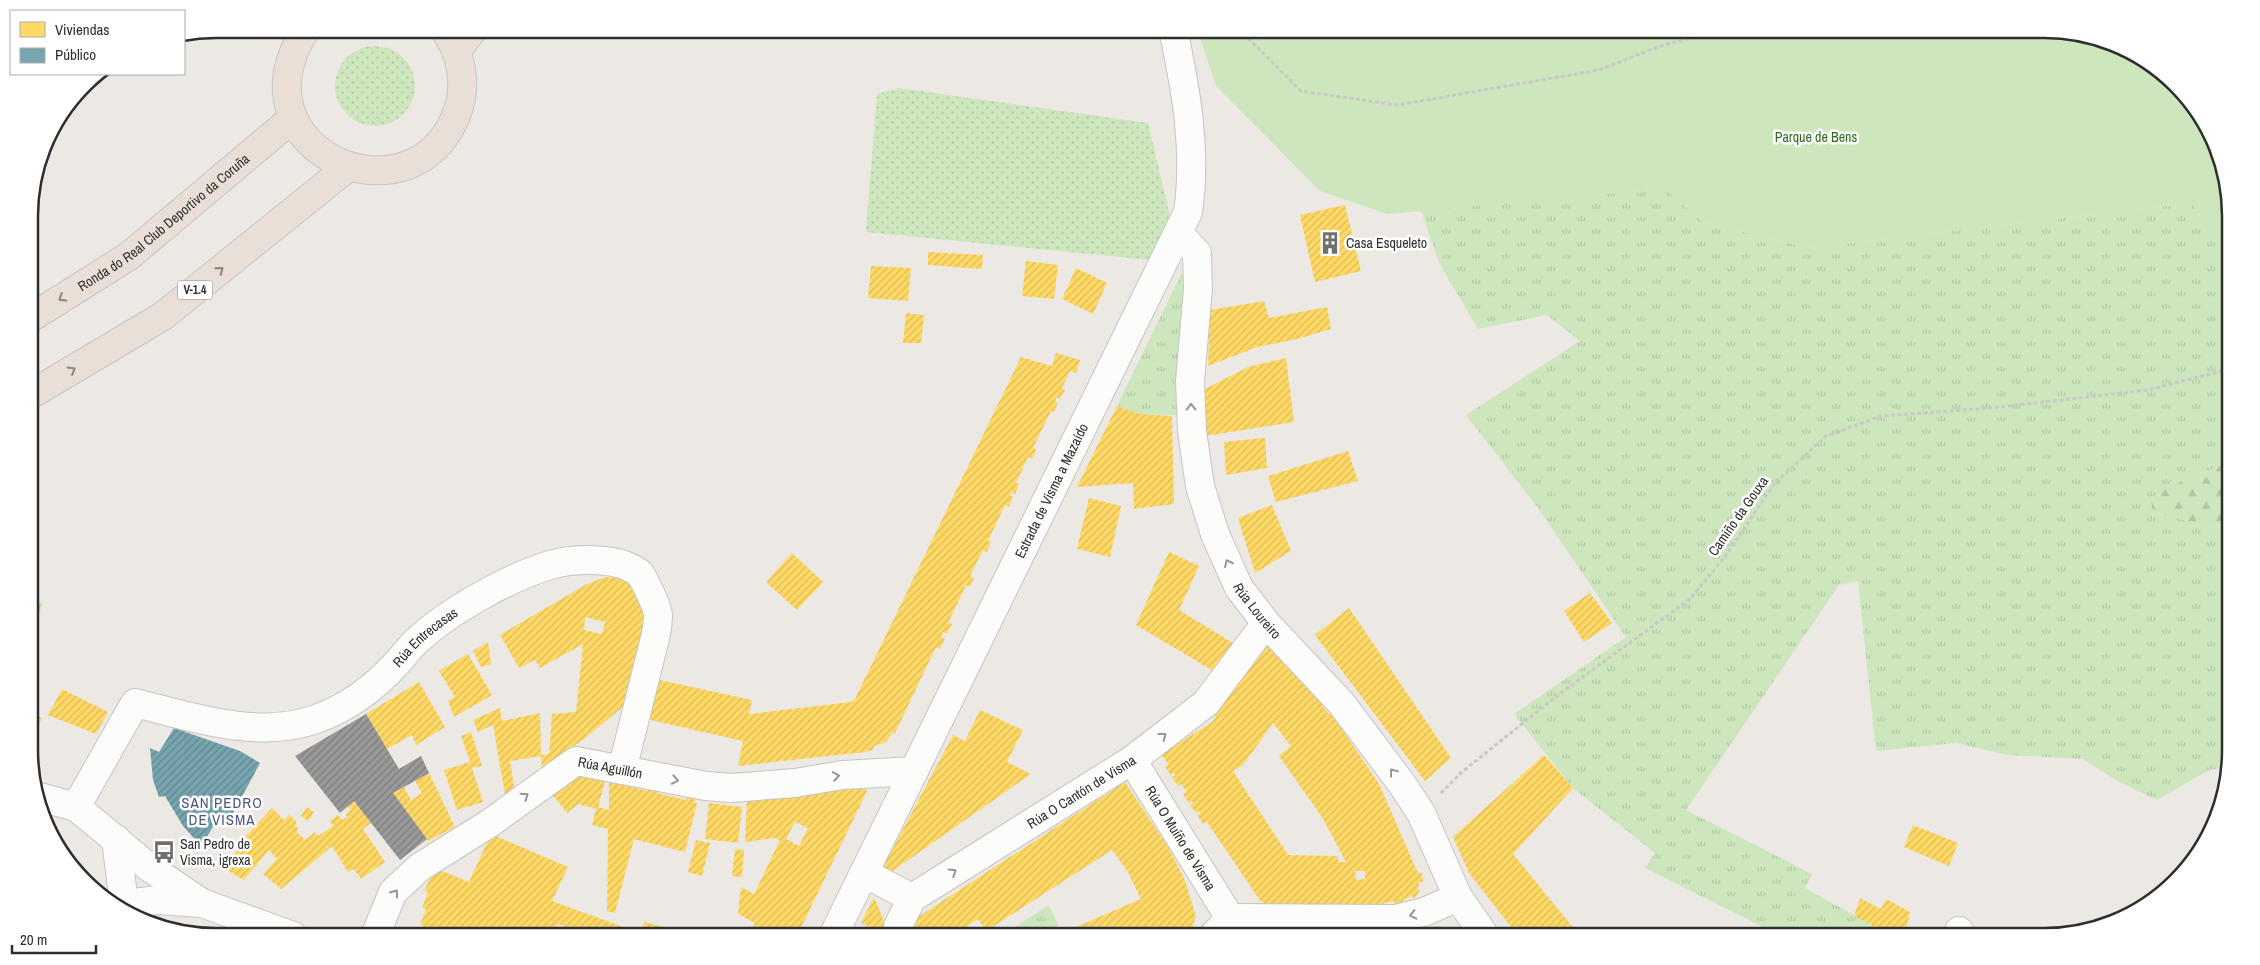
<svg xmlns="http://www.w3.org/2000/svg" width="2260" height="965" font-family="'Archivo Narrow',sans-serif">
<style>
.grass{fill:url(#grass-tufts)}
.forest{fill:url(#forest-firs)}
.park{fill:#cee6be}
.garden{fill:url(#garden-dots)}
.homes{fill:url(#homes-hatch);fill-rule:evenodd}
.public{fill:url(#public-hatch)}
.industry{fill:url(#industry-hatch)}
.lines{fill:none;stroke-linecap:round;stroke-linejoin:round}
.street-casing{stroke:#c5c4c5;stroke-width:30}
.highway-casing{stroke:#c6c5c4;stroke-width:30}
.path{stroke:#c9c9c8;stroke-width:3;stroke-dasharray:4 2.5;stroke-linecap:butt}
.street{stroke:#fcfcfb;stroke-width:28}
.highway{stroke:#eadfd6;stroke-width:28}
.oneway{stroke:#8c8682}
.oneway2{stroke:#959594}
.labels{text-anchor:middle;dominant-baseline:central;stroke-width:5;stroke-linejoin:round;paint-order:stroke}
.shield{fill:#fff;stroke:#6d6d6d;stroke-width:1}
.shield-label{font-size:12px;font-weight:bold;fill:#2e2e2e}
.park-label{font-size:14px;fill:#2c6e1b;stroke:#fff}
.street-label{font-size:14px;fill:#2e2e2e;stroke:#fff}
.poi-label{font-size:14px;fill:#2e2e2e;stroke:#fff;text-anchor:start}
.neighbourhood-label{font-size:15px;letter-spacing:1px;fill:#4d5680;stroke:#fff}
.rim{fill:none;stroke:#2e2e2e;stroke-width:2.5}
</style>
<defs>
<pattern id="grass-tufts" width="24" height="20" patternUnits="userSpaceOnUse" patternTransform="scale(1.25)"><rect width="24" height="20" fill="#cee6be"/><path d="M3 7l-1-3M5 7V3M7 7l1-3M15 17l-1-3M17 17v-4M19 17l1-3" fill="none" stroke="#b1c6a4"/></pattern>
<pattern id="forest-firs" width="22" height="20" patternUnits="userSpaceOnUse" patternTransform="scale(1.25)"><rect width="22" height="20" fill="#cee6be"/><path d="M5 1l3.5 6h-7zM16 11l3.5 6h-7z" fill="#b1c6a4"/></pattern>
<pattern id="garden-dots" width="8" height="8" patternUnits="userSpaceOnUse" patternTransform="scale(1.25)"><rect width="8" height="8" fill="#cee6be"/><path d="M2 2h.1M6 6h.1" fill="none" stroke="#b1c6a4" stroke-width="1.8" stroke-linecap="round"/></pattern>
<pattern id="homes-hatch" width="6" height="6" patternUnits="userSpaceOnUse" patternTransform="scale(1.25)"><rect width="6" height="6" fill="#ffd966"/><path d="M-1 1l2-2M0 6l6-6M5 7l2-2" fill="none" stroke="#dbbb59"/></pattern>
<pattern id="public-hatch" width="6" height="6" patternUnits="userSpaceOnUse" patternTransform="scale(1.25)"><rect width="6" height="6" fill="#76a5af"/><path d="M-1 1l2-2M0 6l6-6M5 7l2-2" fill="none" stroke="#61878f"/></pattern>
<pattern id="industry-hatch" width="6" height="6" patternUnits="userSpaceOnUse" patternTransform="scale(1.25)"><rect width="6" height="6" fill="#999"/><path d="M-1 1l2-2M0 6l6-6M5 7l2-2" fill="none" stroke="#7d7d7d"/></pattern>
</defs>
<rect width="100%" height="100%" fill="#ece8e4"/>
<g class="grass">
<polygon points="1665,189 1703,222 1809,248 2191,203 2230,249 2230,463 2183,480 2151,498 2152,512 2216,528 2231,527 2231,750 2228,767 2209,770 2157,800 2117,781 2083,759 2007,755 1957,743 1876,751 1858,581 1839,585 1686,810 1812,874 1805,888 1872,925 1872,936 1781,936 1645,868 1655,853 1573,788 1514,714 1626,637 1538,508 1466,415 1580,341 1547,315 1478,329 1439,263 1421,210"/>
<polygon points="1187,262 1185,415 1140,414 1117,406"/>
<polygon points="30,601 43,603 30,636"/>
<polygon points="1049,905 1063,936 1001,936"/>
</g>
<polygon class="forest" points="2230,463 2231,527 2216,528 2152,512 2151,498 2183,480"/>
<path class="park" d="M1197,29H2044C2066,33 2096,35 2116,43C2174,66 2222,130 2230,192C2232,210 2230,230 2230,249L2191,203L1809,248L1703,222L1665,189L1387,214L1320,191L1216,86Z"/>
<g class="garden">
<circle cx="375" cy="86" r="40"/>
<polygon points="899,88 1148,123 1170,216 1151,260 866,232 877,94"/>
</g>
<g class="homes">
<polygon points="1345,205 1361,271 1315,282 1300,215"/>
<polygon points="928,252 983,255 982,269 928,265"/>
<polygon points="1026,261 1058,265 1054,299 1022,296"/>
<polygon points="871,266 911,268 908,301 868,298"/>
<polygon points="1076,268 1107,283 1093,314 1062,299"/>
<polygon points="1264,301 1269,318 1327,307 1331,329 1297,339 1257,347 1208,366 1210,310"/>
<polygon points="906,313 924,315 921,343 903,343"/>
<polygon points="1056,353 1080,360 1076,373 1070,371 1062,388 1065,390 1060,399 1057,397 1055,401 1058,403 1054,412 1051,411 1033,448 1036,449 1032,459 1028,457 1016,483 1019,484 1015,494 1011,492 1010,495 1013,497 1009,507 1005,505 988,541 991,542 987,552 983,550 970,576 974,578 970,587 966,585 948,623 952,624 947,634 943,632 941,637 945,639 940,649 936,647 895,733 892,733 886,742 874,746 873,750 865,752 738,766 743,741 646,719 655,679 752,700 749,714 851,702 855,699 1021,357 1052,366"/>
<polygon points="1286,358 1294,422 1205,436 1203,390 1248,367"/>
<polygon points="1117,406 1140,414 1172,416 1174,504 1134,509 1133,483 1077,487"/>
<polygon points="1265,438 1267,468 1226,475 1224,442"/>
<polygon points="1348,451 1358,481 1276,502 1268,476"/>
<polygon points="1089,498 1121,506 1110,557 1077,549"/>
<polygon points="1272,505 1291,551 1255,573 1238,518"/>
<polygon points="1169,552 1199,566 1179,610 1233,643 1215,672 1136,625"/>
<polygon points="792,553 823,582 797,610 766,582"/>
<path d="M606,577L618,578L632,583L647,608L630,701L584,739L542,768L541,755L549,754L552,714L576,712L583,644L540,668L535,660L519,668L500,635L587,584ZM585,617L605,622L602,634L584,630Z"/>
<polygon points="1590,593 1612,623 1584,642 1564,611"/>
<polygon points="1349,608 1451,758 1425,781 1315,635"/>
<polygon points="488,642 491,664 481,667 473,651"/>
<path d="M1268,642L1308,684L1306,686L1307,688L1310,686L1317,694L1314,696L1315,698L1318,696L1325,704L1322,706L1329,714L1331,713L1379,784L1418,873H1422L1423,882H1419L1418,889L1420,891L1414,899L1412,896L1403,900V904H1394V901L1384,903V907L1371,905V909L1271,905L1261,902L1207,822L1203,824L1197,815L1201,813L1199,811L1196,813L1190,805L1194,803L1192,801L1189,803L1183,794L1187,792L1181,784L1178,786L1172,777L1176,775L1174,773L1171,775L1165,767L1169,765L1162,755L1164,752L1211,723L1216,717L1212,715L1219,706L1221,708L1229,696L1227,694L1233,686L1236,687L1235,684L1241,676L1243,677L1245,675L1242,674ZM1273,723L1291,746L1279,756L1322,817L1346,862H1338V856L1288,855L1233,771L1243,765ZM1355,871H1365V879L1356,880Z"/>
<polygon points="468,654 492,695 454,717 448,701 455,697 439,671"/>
<polygon points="419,682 445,727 416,745 412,735 387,749 366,714"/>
<polygon points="62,689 108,712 96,734 48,715"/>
<polygon points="500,708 502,721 540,713 541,756 510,761 515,792 506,800 493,725 478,732 473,720"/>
<polygon points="980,710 1023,730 1007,762 1031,774 891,872 883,867 953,735 965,741"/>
<polygon points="30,713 42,718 30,744"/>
<polygon points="471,732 482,766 472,768 483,802 457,810 444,770 470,762 461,736"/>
<polygon points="1544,755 1573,788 1513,854 1580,936 1518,936 1469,873 1453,837"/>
<polygon points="429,773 455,827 428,841 393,793 404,787 411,800 422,793 415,781"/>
<polygon points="576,773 605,781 598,807 609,810 609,782 648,791 649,787 658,789 657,793 686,800 687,797 695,799 694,803 697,803 685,852 634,839 615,913 607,911 608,829 592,825 596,809 578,804 567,813 551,793"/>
<path d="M860,781L867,791L797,936H748L755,923L738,914L741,887L754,894L780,840L775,838L745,842L747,801ZM795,822L808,828L799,846L786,839Z"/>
<polygon points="1125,782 1168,847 1184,878 1196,916 1192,929 1189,932 1179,936 1063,936 1062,933 1141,899 1128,872 1112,850 986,931 978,919 967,926 973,932 968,936 909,936 912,921"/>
<polygon points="354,801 371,823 363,829 385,862 361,879 354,869 348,872 332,846 281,889 263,874 277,859 269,850 244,880 227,870 238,848 237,846 272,808 284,820 289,815 297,822 295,825 299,829 296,831 305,840 315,832 318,836 333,826 330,821 338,815 342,820 347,817 346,814 351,810 348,806"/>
<polygon points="709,803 742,807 738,843 705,839"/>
<polygon points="307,807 314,812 308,821 301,816"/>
<polygon points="1913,825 1958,843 1949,866 1904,847"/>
<polygon points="491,834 568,867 552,901 640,933 645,922 679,931 678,936 573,936 575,932 558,924 553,936 420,936 424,926 420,925 426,909 422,908 428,892 424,891 435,868 469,882"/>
<polygon points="696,840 710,843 702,876 688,872"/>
<polygon points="735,849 744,850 742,877 732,876"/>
<polygon points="1860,898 1881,909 1886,899 1910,912 1905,936 1872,936 1872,925 1854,916"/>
<polygon points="873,899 875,899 890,936 861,923"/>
<polygon points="1436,926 1446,936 1418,936"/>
</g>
<polygon class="public" points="174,728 240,751 260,763 226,826 216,822 201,846 183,826 165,796 159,797 153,780 150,748 159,752"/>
<polygon class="industry" points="366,714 399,769 421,756 429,773 393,793 427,839 400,860 354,801 340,813 295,756"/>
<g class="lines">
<defs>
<g id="street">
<path id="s1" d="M1178,233L1197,253L1198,289L1190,381L1192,431L1200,486L1215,534L1239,588L1266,623L1341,703L1402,784L1421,813L1458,897L1485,936"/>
<path id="s2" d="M1132,760L1230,918"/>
<polyline points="36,796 76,807 150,868 202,903 293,936"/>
<path id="s3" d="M76,807L135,703C192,717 258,740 316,719C347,708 374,688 396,664C404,656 410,646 419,639C449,611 510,577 550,565C571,559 611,557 631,568C634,570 638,571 640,574C645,581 658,608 658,615C658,621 657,628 656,634L622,770"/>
<polyline points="116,839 124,904"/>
<polyline points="864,873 912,898"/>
<path id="s4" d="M912,898L1132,760L1206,703L1266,623"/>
<polyline points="119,908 124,904 159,900 200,903"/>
<polyline points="1959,931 1959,936"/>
<path id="s5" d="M375,936L393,892L420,867L490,823L576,761L706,786L731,788L795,783L843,775L914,771"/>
<path id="s6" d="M833,936L1188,212C1197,150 1186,90 1173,29"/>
<polyline points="902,936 898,926 912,898"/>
<polyline points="1213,936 1230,918 1395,919 1424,912 1458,897"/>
</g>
<g id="highway">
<path d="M306,29C226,154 420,232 459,107C467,80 460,52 444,29"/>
<polyline points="457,51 473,29"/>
<path id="s7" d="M29,319L129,256L293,118"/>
<polyline points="30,395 163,316 348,167"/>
</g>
</defs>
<use href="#street" class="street-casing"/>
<use href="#highway" class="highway-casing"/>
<g class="path">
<polyline points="1239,29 1301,91 1397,105 1599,70 1663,45 1732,29"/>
<polyline points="2018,29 2080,36"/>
<polyline points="1441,793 1462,772 1558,695 1690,599 1724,558 1775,483 1826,436 1881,416 1991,408 2147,390 2230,369"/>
</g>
<use href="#street" class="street"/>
<use href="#highway" class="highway"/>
</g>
<defs><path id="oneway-chevron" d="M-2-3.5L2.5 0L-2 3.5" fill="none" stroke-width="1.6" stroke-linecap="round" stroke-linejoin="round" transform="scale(1.25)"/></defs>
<g class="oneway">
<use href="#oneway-chevron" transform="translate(220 270) rotate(-39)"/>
<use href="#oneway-chevron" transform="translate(62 298) rotate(148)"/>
<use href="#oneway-chevron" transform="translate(72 370) rotate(-31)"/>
</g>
<g class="oneway2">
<use href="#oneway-chevron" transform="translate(1191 407) rotate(-91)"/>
<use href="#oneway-chevron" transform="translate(1228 563) rotate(-115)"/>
<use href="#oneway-chevron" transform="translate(1163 736) rotate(-38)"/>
<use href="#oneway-chevron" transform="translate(1393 772) rotate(-127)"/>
<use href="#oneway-chevron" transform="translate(836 776) rotate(-9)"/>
<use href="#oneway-chevron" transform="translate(675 780) rotate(11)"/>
<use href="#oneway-chevron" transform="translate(525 796) rotate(-35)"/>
<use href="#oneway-chevron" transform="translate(953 872) rotate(-32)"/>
<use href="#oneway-chevron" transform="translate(395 893) rotate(-54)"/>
<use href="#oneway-chevron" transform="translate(1413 915) rotate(167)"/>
</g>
<defs>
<symbol id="building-bare" viewBox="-9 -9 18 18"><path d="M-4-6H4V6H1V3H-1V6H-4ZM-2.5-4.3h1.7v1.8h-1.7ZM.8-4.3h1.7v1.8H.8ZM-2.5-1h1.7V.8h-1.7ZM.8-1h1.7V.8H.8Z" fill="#706f6e" stroke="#fff" stroke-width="2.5" paint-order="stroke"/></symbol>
<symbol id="bus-bare" viewBox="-9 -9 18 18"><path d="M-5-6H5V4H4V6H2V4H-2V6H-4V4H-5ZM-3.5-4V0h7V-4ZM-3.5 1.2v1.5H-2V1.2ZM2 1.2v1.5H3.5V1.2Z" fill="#706f6e" stroke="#fff" stroke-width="2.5" paint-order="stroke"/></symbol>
</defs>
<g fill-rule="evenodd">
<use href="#building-bare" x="1314" y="227" width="32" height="32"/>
<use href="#bus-bare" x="148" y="836" width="32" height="32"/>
</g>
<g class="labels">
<rect class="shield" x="177.5" y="280.5" width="35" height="19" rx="4"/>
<g class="shield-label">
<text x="195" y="290">V-1.4</text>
</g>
<g class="park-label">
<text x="1816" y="137">Parque de Bens</text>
</g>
<g class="street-label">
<text stroke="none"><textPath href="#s7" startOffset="166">Ronda do Real Club Deportivo da Coruña</textPath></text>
<text stroke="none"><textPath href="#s6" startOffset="496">Estrada de Visma a Mazaído</textPath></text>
<text transform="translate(1738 516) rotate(-55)">Camiño da Gouxa</text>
<text stroke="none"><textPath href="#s1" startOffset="400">Rúa Loureiro</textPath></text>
<text stroke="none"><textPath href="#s3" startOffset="442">Rúa Entrecasas</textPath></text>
<text stroke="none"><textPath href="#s5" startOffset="308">Rúa Aguillón</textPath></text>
<text stroke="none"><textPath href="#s4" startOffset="200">Rúa O Cantón de Visma</textPath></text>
<text stroke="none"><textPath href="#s2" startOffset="92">Rúa O Muíño de Visma</textPath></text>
</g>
<g class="poi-label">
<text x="1346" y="243">Casa Esqueleto</text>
<text x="180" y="844">San Pedro de<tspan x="180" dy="16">Visma, igrexa</tspan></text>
</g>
<g class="neighbourhood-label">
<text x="222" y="802">SAN PEDRO<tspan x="222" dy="17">DE VISMA</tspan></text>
</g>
</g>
<path d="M0 0H2260V965H0ZM216 38H2044A178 178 0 0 1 2222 216V750A178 178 0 0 1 2044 928H216A178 178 0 0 1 38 750V216A178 178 0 0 1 216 38Z" fill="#fff" fill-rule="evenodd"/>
<path class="rim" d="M216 38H2044A178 178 0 0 1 2222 216V750A178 178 0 0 1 2044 928H216A178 178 0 0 1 38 750V216A178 178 0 0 1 216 38Z"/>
<rect x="10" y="10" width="175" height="65" fill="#ffffff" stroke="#ababab"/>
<rect x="20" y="22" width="25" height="15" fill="#ffd966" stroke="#ababab"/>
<text x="55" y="35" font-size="15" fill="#2e2e2e">Viviendas</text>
<rect x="20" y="48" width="25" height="15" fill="#76a5af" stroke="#ababab"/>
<text x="55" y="60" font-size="15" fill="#2e2e2e">Público</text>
<path d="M12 945v8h84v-8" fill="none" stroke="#2e2e2e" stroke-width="2.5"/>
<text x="20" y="945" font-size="15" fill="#2e2e2e" stroke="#ffffff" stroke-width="4" paint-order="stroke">20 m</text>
</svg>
